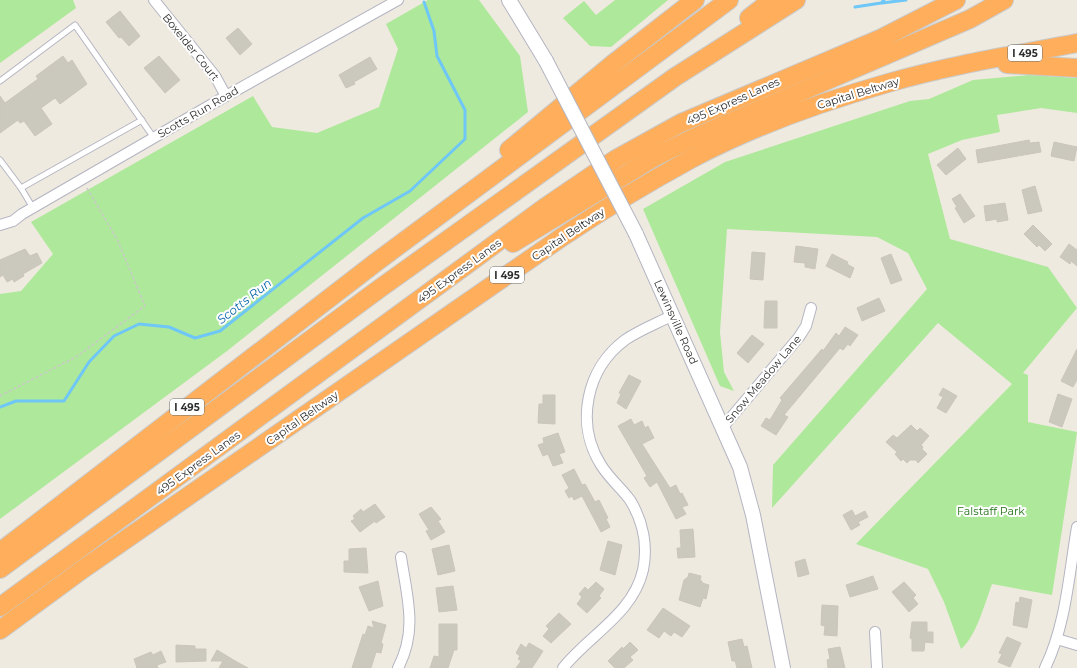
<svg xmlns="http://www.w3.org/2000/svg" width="1077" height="668" font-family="Montserrat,sans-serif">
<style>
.green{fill:#aee89a}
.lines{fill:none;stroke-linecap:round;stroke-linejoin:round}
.stream{stroke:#6ec7f6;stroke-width:3}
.building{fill:#cbc8be;stroke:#ccc6b9}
.service-casing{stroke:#b4b5c2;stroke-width:7}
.minor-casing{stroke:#b4b5c2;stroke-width:12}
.secondary-casing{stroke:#b4b5c2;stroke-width:16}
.motorway-casing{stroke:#c9c9c9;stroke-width:20}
.path{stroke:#c9c9c9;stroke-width:1.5;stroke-dasharray:3 2;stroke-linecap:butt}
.service{stroke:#fff;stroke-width:5}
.minor{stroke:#fff;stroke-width:10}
.secondary{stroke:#fff;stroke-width:14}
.motorway{stroke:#ffaf5b;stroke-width:18}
.secondary-bridge-casing{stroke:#b4b5c2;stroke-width:16;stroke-linecap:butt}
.secondary-bridge{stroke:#fff;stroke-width:14}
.labels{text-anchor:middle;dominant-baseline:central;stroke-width:4;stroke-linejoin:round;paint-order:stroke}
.shield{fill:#fff;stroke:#6d6d6d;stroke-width:1}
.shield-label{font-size:10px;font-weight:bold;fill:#2e2e2e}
.street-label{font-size:11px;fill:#2e2e2e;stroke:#fff}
.park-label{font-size:11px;fill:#227217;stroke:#fff}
.water-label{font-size:12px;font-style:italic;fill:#0664aa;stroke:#fff}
</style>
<rect width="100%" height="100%" fill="#efeae0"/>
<g class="green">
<polygon points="0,0 73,0 76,8 0,63"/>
<polygon points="428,0 479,0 520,56 528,112 227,351 0,519 0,294 21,291 53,254 31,222 253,96 272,127 317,133 379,107 398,49 386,24"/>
<polygon points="615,0 668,0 611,47 590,46 563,18 584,1 596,15"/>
<path d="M1029,75L1077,78V113L1041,108L997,115L1000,132L962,140L928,154L950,239L1048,267L1077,308L1023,373L1028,375V422L1077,432L1052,595L992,584C985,603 976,637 961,649L944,602L928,569L856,544L1012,384L938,323L772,508L773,465L927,289L908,253L877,237L727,229L720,332L724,372L734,391L720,386L643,209L725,162L910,101L929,99L973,80Z"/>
</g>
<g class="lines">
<g class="stream">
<polyline points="882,3 906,0"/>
<polyline points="855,7 881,3 884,0"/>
<polyline points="0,407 16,401 64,401 89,362 114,336 139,324 169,327 195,338 220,331 363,218 410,191 465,139 465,110 437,56 434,31 424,2"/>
</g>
</g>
<g class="building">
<polygon points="120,11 140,36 129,46 121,37 119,38 106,22"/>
<polygon points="238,28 252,44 240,55 226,38"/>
<polygon points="63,56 68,63 72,60 87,84 60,104 55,98 41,108 52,124 35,136 24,121 20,123 18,120 0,133 0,96 5,103 38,79 36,76"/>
<polygon points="159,56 180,80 165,93 144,68"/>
<polygon points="370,57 377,69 354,82 355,84 346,88 339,75"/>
<polygon points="1029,140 1030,143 1039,142 1041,152 978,163 976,150"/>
<polygon points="1054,142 1077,147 1074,161 1051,156"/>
<polygon points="958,148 966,159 946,175 937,165"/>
<polygon points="1035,186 1042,211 1028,214 1022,190"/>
<polygon points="960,194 975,216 964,223 955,208 957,207 952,199"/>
<polygon points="1005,203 1008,220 997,222 997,219 986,221 984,206"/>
<polygon points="1033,225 1052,244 1045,251 1039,245 1037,247 1024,234"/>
<polygon points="1069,244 1077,250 1077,266 1071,261 1070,264 1060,257"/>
<polygon points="796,246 818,249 815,269 805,267 805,263 794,262"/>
<polygon points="25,249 30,256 37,253 42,263 23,274 24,276 14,282 13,279 7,282 3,275 0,277 0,260"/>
<polygon points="752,252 765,253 763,280 750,279"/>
<polygon points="832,254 848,262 847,264 854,268 850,278 826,266"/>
<polygon points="891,254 902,280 891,284 881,258"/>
<polygon points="879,298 885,311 862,321 857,308"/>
<polygon points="765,301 777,301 777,328 764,328"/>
<polygon points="845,327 858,335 850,346 848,344 843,350 840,348 784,415 788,417 776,435 761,426 766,418 770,420 782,400 780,398 822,349 823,351 836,333 839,336"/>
<polygon points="752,335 764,344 748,363 737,353"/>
<polygon points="1077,349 1077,380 1073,387 1061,381"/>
<polygon points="629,375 641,381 626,409 617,403 621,394 619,393"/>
<polygon points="943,388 957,396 946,413 937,408 943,397 939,395"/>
<polygon points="1058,394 1072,399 1062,427 1049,422"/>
<polygon points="543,395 555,395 555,424 538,423 539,404 543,404"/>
<polygon points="631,419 634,425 642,421 645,428 648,426 654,438 642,444 670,488 676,485 680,494 682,493 688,505 682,507 686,514 676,519 657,482 650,487 644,478 647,476 618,426"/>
<polygon points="911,425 917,431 920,428 929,436 921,445 923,447 922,449 927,454 918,463 916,460 910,460 907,463 903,459 901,461 895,454 897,452 886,442 893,435 897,438"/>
<polygon points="558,433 565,452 559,454 563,463 553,466 548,454 543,456 538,445 544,443 543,438"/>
<polygon points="574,469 582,485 585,484 595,502 599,500 608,518 606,519 610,527 601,532 582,496 574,500 572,496 569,498 565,491 569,488 562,475"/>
<polygon points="375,504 385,517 376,523 375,521 360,532 351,521 355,519 353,516 361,509 363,512"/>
<polygon points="431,507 441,519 438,521 445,532 431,540 426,531 429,530 419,514"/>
<polygon points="852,510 855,516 865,511 868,517 858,522 860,525 851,530 843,515"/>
<polygon points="693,529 695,557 678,558 677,548 681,548 680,530"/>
<polygon points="608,541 622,545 615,575 600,570"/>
<polygon points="449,545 455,571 438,575 432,549"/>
<polygon points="366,548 368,573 344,572 344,561 349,561 349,549"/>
<polygon points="805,559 809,574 798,577 795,562"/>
<polygon points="689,573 701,576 700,581 702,581 702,583 709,585 706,599 703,598 700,607 679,600 684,580 688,577"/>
<polygon points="873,576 878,589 850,597 846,585"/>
<polygon points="378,581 383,606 369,611 359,587"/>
<polygon points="596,582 604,589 599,596 601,598 587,613 577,604 582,597 579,594 585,587 588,590"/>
<polygon points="904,582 916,595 913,598 918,604 909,612 892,592"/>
<polygon points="453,586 457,610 439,612 436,588"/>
<polygon points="1020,597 1032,600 1027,628 1013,625 1016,602 1019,603"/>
<polygon points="822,605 838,606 837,636 824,635 825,626 821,625"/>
<polygon points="663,608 690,626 682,637 674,632 671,636 664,631 659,638 647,630"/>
<polygon points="559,613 571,624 551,643 543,636 549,629 546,626"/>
<polygon points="372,621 386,625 381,643 383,644 381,653 376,652 371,668 352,668 363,634 365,635 368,626 374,628"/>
<polygon points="912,622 927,622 927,632 933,632 933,643 925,642 924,651 912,651 912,639 910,638"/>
<polygon points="439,624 457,624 457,650 454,650 448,668 430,668 434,656 439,657"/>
<polygon points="1007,637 1021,643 1010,667 998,662 1002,654 999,653"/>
<polygon points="742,639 744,647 747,646 752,668 737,668 735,661 732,661 728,642"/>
<polygon points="630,642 638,650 630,657 633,660 624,668 615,668 608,661 622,647 623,649"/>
<polygon points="529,643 543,651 532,668 516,668 521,661 518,659 520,656 516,653 521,644 526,648"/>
<polygon points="176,645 195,646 195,649 206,649 206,661 176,662"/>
<polygon points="840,647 845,668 828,668 827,660 830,659 828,649"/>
<polygon points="217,650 237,662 248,668 219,668 223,661 211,661"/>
<polygon points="161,651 166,662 157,665 158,668 137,668 134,659 151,652 153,655"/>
</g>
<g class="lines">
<defs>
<g id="service">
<polyline points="0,81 75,25 154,138"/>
<polyline points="0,160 21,188 33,208"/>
<polyline points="21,188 142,120"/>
</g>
<g id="minor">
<polyline points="154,0 215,76 226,96"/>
<polyline points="0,225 13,221 22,214 226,96 398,0"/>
<polyline points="723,427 799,337 806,326 811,308"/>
<polyline points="875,632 877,668"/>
<polyline points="1057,639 1077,645"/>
<path d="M398,668C418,630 407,597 401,557"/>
<path d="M563,668C589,635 633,614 643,570C648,546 643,521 630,500C621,488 609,478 601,465C575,424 586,369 625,340C639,330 658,323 673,315"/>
<path d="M1045,668C1066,625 1069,574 1077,527"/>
</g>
<g id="secondary">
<polyline points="509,0 546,61"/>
<polyline points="636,234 740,467 753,515 783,668"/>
</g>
<g id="motorway">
<polyline points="749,18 772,0"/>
<polyline points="1007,64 1077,68"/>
<polyline points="509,150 614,63 695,0"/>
<polyline points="513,243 653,158 691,139 970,19 1004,0"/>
<polyline points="0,552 375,263 729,0"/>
<polyline points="0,569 379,289 675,77 796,0"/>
<polyline points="0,607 544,208 616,159 681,123 882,38 956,0"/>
<path d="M0,630L83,569L562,237C604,209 647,183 691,159C753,126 821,102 888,83C950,65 1014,55 1077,43"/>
</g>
</defs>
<use href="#service" class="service-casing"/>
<use href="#minor" class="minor-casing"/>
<use href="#secondary" class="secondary-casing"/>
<use href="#motorway" class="motorway-casing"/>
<polyline class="path" points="0,396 76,357 145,306 118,241 87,188"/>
<use href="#service" class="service"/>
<use href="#minor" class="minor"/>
<use href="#secondary" class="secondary"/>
<use href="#motorway" class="motorway"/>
<defs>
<polyline id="secondary-bridge" points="546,61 636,234"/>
</defs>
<use href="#secondary-bridge" class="secondary-bridge-casing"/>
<use href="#secondary-bridge" class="secondary-bridge"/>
</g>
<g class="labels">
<g class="shield">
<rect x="1008" y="45" width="34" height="16" rx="3"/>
<rect x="490" y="267" width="34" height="16" rx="3"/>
<rect x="170" y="399" width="34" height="16" rx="3"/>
</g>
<g class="shield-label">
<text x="1025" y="53">I 495</text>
<text x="507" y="275">I 495</text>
<text x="187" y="407">I 495</text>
</g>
<g class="street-label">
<text transform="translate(191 47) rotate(51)">Boxelder Court</text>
<text transform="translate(858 93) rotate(-17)">Capital Beltway</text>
<text transform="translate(733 101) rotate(-24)">495 Express Lanes</text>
<text transform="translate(198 112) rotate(-30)">Scotts Run Road</text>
<text transform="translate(568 234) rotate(-34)">Capital Beltway</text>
<text transform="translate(459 271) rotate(-36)">495 Express Lanes</text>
<text transform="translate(676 322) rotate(66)">Lewinsville Road</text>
<text transform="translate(763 379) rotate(-50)">Snow Meadow Lane</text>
<text transform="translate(302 418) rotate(-35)">Capital Beltway</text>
<text transform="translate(198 463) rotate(-36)">495 Express Lanes</text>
</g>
<g class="park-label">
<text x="991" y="511">Falstaff Park</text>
</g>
<g class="water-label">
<text transform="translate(244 301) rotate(-38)">Scotts Run</text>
</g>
</g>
</svg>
